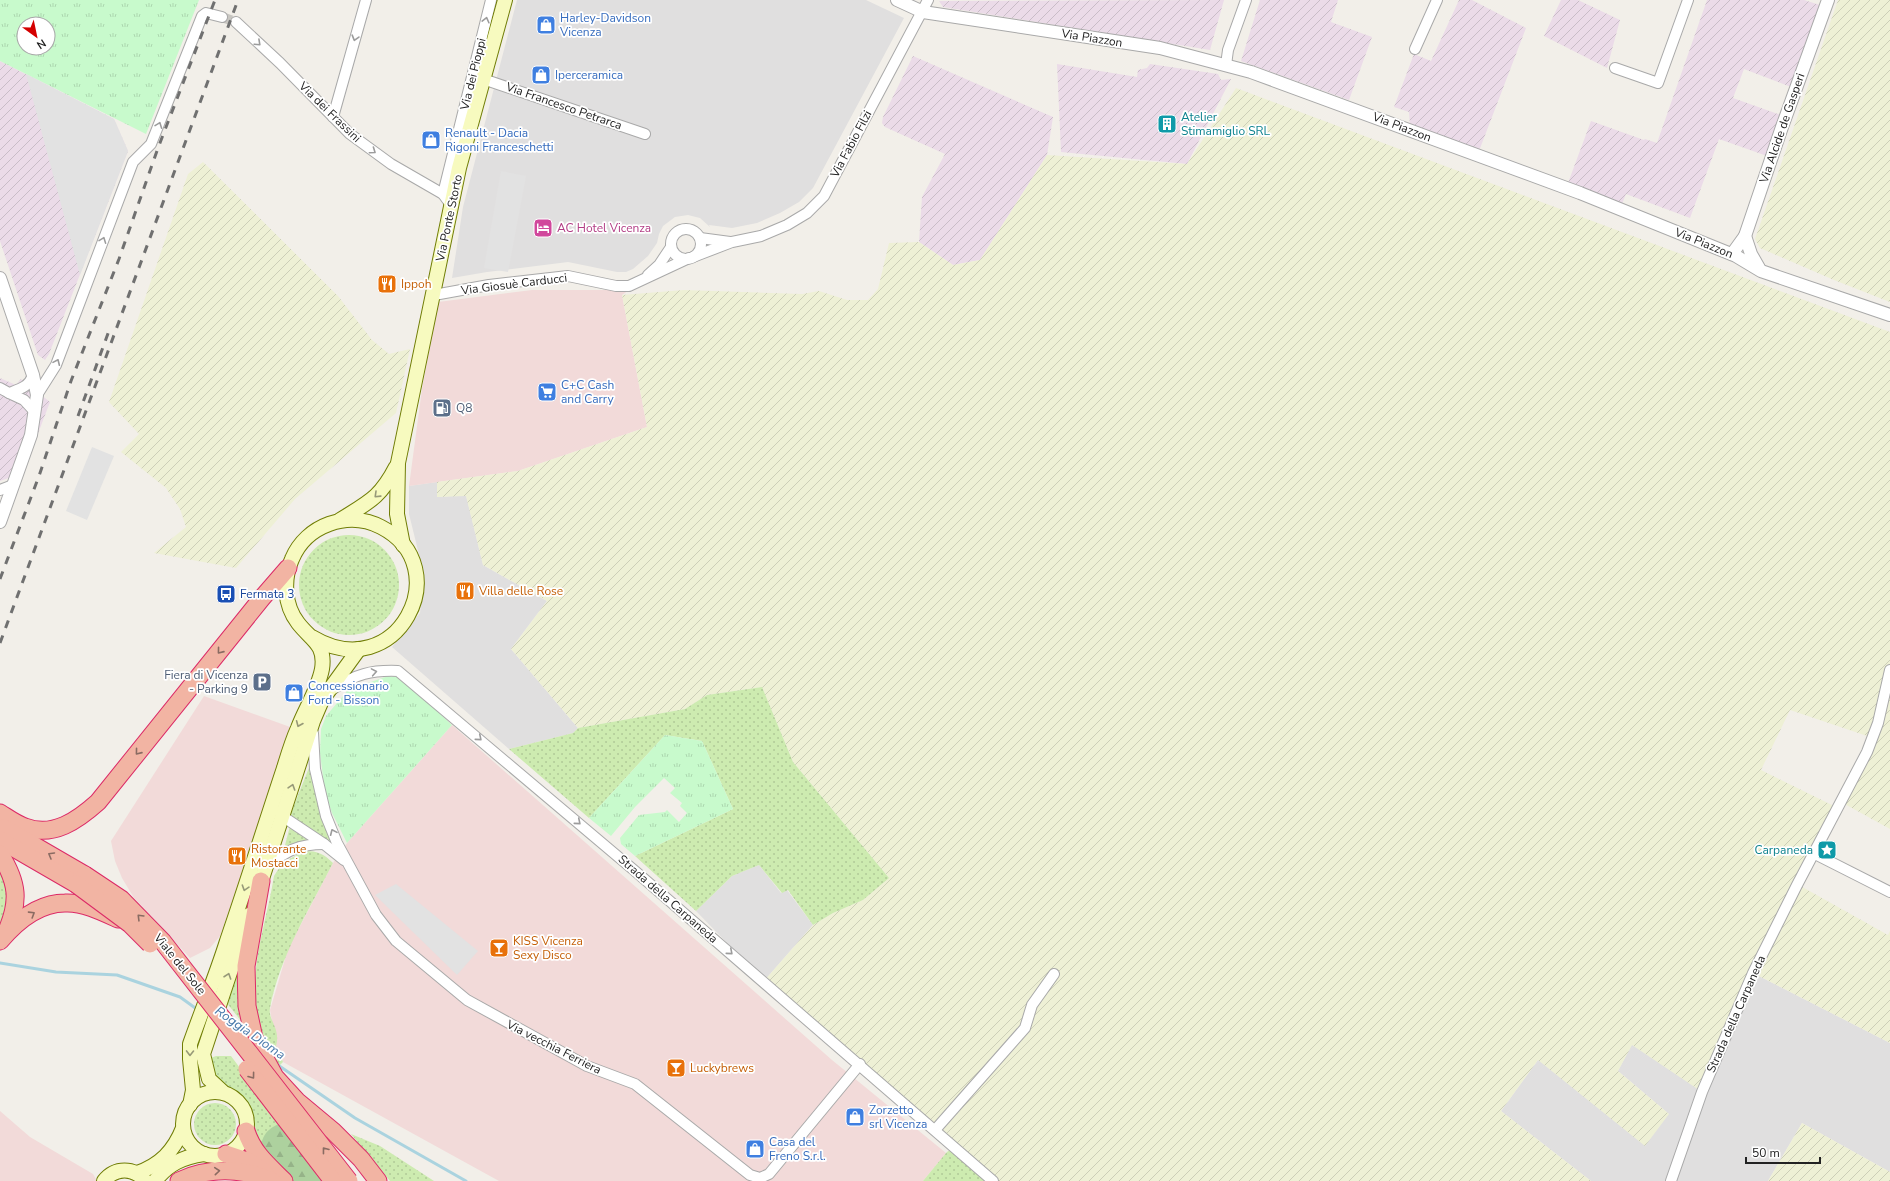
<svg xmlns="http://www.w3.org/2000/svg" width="1890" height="1181" font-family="'Nunito Sans',sans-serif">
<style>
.residential{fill:#e0dfdf}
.commercial{fill:#f2dad9}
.industrial{fill:url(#industrial-furrows)}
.farmland{fill:url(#farmland-furrows)}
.grass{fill:url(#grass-dots)}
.forest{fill:url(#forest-firs)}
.park{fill:url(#park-tufts);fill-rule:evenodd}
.parking{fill:#e2e2e2}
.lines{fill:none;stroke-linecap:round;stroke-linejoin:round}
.stream{stroke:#aad3df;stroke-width:3}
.minor-tunnel{stroke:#c8c6c1;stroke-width:10;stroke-dasharray:10 5;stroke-linecap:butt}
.minor-casing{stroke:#a9a9a9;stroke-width:12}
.tertiary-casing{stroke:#a9a9a9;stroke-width:14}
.secondary-casing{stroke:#707d05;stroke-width:16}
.trunk-casing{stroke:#dc2a67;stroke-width:19}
.minor{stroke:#fff;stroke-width:10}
.tertiary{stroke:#fff;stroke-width:12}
.secondary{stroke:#f7fabf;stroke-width:14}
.trunk{stroke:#f2b4a3;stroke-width:17}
.rail{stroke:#707070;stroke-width:3;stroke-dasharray:8 8;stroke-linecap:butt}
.trunk-bridge-casing{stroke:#dc2a67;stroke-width:19;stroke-linecap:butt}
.trunk-bridge{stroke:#f2b4a3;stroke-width:17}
.oneway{stroke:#9c9c9c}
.oneway2{stroke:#979978}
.oneway3{stroke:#8a6b62}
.labels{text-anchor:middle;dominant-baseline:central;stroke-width:3.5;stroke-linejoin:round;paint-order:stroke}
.shop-label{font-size:12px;fill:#366cbe;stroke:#fff;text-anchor:start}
.street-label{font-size:12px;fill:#222;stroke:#fff}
.culture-label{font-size:12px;fill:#0d838f;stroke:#fff;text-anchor:start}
.hotel-label{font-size:12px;fill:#b23c85;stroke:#fff;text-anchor:start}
.food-label{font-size:12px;fill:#c56008;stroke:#fff;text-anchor:start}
.service-label{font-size:12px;fill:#4e5e75;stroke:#fff;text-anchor:start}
.transit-label{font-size:12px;fill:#164399;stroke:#fff;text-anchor:start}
.water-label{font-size:13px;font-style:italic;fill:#4a7aab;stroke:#fff}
</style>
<defs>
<pattern id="industrial-furrows" width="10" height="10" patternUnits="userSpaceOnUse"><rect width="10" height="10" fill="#ebdbe8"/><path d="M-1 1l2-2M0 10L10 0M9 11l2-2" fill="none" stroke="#c9bcc7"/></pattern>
<pattern id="farmland-furrows" width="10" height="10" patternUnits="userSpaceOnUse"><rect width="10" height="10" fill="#eef0d5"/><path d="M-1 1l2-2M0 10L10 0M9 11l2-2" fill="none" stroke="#ccceb7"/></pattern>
<pattern id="grass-dots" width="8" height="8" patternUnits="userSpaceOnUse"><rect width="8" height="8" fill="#cdebb0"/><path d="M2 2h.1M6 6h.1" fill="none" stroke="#b0c997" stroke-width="1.8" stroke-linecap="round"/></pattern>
<pattern id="forest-firs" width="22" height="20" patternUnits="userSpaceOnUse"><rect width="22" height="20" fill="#add19e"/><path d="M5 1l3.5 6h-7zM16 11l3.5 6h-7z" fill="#95b388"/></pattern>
<pattern id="park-tufts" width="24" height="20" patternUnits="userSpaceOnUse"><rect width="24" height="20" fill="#c8facc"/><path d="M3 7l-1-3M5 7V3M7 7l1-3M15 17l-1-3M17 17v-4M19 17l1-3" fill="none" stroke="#acd6af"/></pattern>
</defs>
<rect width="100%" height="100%" fill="#f2efe9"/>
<g class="residential">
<polygon points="517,0 866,0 904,18 813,188 799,202 780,213 757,223 732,228 709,225 710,227 700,218 688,215 675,217 663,226 659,234 657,243 648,256 633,269 626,272 617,272 568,262 487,272 452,278 463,207"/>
<polygon points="437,482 437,497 466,495 483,565 547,601 511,649 578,728 573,733 509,749 392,647 420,613 424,575 409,514 409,486"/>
<polygon points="759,865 781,893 787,890 813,925 764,981 696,911 732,876"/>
<polygon points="1753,973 1890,1043 1890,1172 1802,1123 1768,1181 1591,1181 1501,1111 1538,1060 1669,1114 1618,1071 1632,1044"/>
</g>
<g class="commercial">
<polygon points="532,290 629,290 622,295 647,427 518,471 409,486 422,389 438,302"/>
<polygon points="204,696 293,728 220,936 210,948 190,958 134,898 122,878 115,861 111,841"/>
<polygon points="452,725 832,1060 946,1153 923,1181 499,1181 283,1062 276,1046 270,1010 288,949 333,863 347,843"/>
<polygon points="0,1111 30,1137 93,1174 97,1181 0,1181"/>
</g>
<g class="industrial">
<polygon points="1224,0 1210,50 943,7 939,1"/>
<polygon points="1260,0 1338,0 1331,22 1372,37 1349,100 1241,61"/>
<polygon points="1459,0 1472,0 1526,28 1479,151 1410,126 1409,112 1394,107 1414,54 1431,61"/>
<polygon points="1561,0 1578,0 1620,20 1607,68 1544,36"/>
<polygon points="1707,0 1804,0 1820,5 1791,87 1744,69 1733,98 1781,115 1767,156 1719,139 1690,218 1626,194 1622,204 1568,183 1591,121 1644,140 1645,139 1657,143"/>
<polygon points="913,56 1053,117 1047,155 980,260 953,265 919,242 922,197 945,154 885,127 882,123 883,117"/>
<polygon points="0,61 114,119 128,151 49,354 45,360 38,355 0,241"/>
<polygon points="1057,64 1137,77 1138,70 1147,68 1150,64 1218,74 1221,80 1231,79 1187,164 1061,152"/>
<polygon points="0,378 16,385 21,379 50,402 23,473 0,481"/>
</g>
<g class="farmland">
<polygon points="1838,0 1890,0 1890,302 1834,280 1760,248 1755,239"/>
<polygon points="1236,88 1890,332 1890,829 1841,802 1873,738 1790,710 1761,770 1838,808 1797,884 1888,935 1890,931 1890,1043 1753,973 1702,1092 1632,1045 1618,1071 1669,1114 1645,1146 1538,1060 1501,1111 1591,1181 994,1181 764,981 813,925 833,913 863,900 889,878 793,762 762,687 707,695 685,709 578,728 511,649 547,601 483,565 466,496 437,497 437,482 518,471 647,427 622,295 684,290 802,294 819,291 847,300 868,300 878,289 889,243 919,242 953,265 980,260 1047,155 1187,164"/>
<polygon points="203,162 338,296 372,340 389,354 410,349 396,413 295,499 236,568 154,553 186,527 180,509 166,488 121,452 139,434 109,402 188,174"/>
<polygon points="1802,1123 1890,1172 1890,1181 1768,1181"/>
</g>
<g class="grass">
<circle cx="349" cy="585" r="50"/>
<polygon points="762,687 793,762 889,878 863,900 833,913 813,925 788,890 782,893 759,865 732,876 696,911 635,856 733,809 702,741 665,735 589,818 509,749 573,733 578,728 685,709 707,695"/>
<polygon points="310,765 319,807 332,844 292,817 291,813"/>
<polygon points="290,826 310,839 291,844 284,849"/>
<path d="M305,851C318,851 324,854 333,863C309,910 280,956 270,1008C268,1021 281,1028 276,1046L283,1062L278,1067C272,1055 266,1043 261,1030C244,979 266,927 274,876C281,863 293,856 305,851Z"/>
<polygon points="0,857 13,886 0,936"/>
<polygon points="239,968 249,1031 226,1002"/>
<polygon points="216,1056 231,1056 281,1123 259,1152 252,1131 254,1122 251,1108 243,1097 221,1086 208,1059"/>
<circle cx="215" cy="1124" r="21"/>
<polygon points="351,1134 380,1146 434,1181 390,1181"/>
<polygon points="954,1146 991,1181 923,1181 946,1153"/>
</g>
<path class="forest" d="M281,1123L322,1181H290L259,1152C263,1135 265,1130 281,1123Z"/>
<g class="park">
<path d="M0,0H199L146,134L0,61ZM24,24H48V48H24Z"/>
<polygon points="388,676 399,677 406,682 452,725 347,843 332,813 325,793 320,753 321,729 326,716 348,690"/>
<polygon points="665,735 702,741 733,809 635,856 621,844 620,838 639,815 665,812 667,810 679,822 687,813 680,806 682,803 670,793 675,788 664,778 635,807 611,836 589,818"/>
</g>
<g class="parking">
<polygon points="26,74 114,119 128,151 80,275"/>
<polygon points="501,171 526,176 508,272 484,268"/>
<polygon points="92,447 114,456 87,520 66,511"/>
<polygon points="396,884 478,951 457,975 375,895"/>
</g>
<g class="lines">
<g class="stream">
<polyline points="0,963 56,972 117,975 180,997 198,1010"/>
<polyline points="275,1063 355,1118 466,1181"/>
</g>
<polyline class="minor-tunnel" points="222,17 236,22"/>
<defs>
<g id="minor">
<polyline points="236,22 280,63 350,134 391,164 443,194 451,205"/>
<polyline points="1415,49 1437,0"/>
<polyline points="1226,65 1228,50 1246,0"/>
<polyline points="1615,68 1658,83 1688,0"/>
<polyline points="483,79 645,134"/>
<polyline points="333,117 366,0"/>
<polyline points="443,194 491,0"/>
<circle cx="686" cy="244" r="15"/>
<polyline points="700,238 730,242"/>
<polyline points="693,257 732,242 761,236 787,225 807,213 824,196 928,0"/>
<polyline points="648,275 659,265 671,247"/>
<polyline points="434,295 489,285 568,276 616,286 629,286 689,258"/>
<path d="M0,388L9,393C20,389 29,387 33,375"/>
<polyline points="9,393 24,400 35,412"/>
<polyline points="37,395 56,365 133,162 151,144 202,16 206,13 222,17"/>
<polyline points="0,490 13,485"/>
<path d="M333,689C356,674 371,670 398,671L635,871L993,1181"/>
<polyline points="313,733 315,769 326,816 337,843 376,915 396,941 467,1000 587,1066 635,1084 750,1175 760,1178 769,1174 860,1064"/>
<polyline points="280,812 282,816 324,844 344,860"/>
<polyline points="1813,853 1890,892"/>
<path d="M266,866C287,851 298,844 324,844"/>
<polyline points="935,1130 1025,1028 1032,1005 1054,974"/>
<polyline points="1671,1181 1702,1092 1753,973 1797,885 1867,752 1878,723 1890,670"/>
</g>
<g id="tertiary">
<polyline points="897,0 923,12 1160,48 1251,72 1580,193 1736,256 1761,271 1890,315"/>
<polyline points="1745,236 1751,254 1759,268"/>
<polyline points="1732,254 1745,236 1782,127 1828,0"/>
<polyline points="0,278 33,375 37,395 31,435 0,522"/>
</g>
<g id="secondary">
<path d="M340,520C369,502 380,498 396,467"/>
<polyline points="403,545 397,514 398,463 459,168 505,0"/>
<polyline points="258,891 313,721 322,700 359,649"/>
<circle cx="215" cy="1124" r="32"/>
<polyline points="224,1093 209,1079 203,1054 249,915"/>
<path d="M190,1105L193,1090L190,1059V1044C202,1010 216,976 227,941C247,883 265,825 284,768C288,755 292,741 298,728C305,709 318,690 322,669C326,644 311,640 298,623C284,605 283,579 292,559C306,525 348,510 381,527C459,567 397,688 312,637"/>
<path d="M137,1173C160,1165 174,1151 183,1128"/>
<path d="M104,1181C115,1167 134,1167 145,1181"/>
<path d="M155,1181C168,1164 183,1157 204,1154"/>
</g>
<g id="trunk">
<path d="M0,813C8,818 16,824 25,827C53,838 78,820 98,802L262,598L288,568"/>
<polyline points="4,828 85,875"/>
<polyline points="0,840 76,884"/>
<path d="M0,854C18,883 20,901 6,933"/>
<polyline points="261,881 246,966 247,1006 254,1038 275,1077 297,1101 333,1131 361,1159 378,1181"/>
<path d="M0,941C16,922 39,903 65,903C83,902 103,912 118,919"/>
<path d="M246,1131C253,1153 268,1165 284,1181"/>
<polyline points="226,1154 250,1162 265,1173"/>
<path d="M179,1181C208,1167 243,1168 272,1181"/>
</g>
</defs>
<use href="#minor" class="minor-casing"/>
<use href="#tertiary" class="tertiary-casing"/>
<use href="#secondary" class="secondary-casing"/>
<use href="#trunk" class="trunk-casing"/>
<use href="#minor" class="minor"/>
<use href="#tertiary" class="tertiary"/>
<use href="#secondary" class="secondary"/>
<use href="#trunk" class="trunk"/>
<g class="rail">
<polyline points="78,416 110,328"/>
<polyline points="0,579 39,476 71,381 119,259 158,148 215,0"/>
<polyline points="0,643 238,0"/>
</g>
<defs>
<g id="trunk-bridge">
<polyline points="85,875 121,899 163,942 349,1181"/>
<polyline points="76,884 130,924 150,944"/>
<polyline points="247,1069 333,1181"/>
</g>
</defs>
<use href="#trunk-bridge" class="trunk-bridge-casing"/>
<use href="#trunk-bridge" class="trunk-bridge"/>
</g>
<defs><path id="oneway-chevron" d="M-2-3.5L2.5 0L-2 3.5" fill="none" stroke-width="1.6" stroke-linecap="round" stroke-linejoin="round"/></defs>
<g class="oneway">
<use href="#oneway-chevron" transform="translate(486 20) rotate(-76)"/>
<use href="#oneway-chevron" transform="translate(355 38) rotate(106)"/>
<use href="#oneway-chevron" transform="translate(258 43) rotate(43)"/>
<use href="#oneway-chevron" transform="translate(159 125) rotate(-69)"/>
<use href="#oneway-chevron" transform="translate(373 151) rotate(35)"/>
<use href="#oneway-chevron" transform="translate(103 240) rotate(-69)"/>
<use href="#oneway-chevron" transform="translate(57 362) rotate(-66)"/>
<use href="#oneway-chevron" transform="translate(374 672) rotate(-10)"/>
<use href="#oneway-chevron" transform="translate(479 738) rotate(40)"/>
<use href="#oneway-chevron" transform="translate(578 822) rotate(40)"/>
<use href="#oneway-chevron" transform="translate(333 832) rotate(-114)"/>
<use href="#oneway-chevron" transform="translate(730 952) rotate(41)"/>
</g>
<g class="oneway2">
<use href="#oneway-chevron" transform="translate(377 495) rotate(136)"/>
<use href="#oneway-chevron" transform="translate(299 724) rotate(113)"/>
<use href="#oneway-chevron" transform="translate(292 787) rotate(-72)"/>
<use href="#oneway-chevron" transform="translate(245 888) rotate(108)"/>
<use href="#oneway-chevron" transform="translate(228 976) rotate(-71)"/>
<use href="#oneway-chevron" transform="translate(190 1053) rotate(91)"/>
</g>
<g class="oneway3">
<use href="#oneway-chevron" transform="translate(220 651) rotate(129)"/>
<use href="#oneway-chevron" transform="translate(138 752) rotate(129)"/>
<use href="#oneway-chevron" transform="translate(51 855) rotate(-150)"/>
<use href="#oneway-chevron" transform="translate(32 914) rotate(-32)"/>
<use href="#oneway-chevron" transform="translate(140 917) rotate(-135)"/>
<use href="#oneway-chevron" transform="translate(252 1076) rotate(53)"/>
<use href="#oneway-chevron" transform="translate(325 1150) rotate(-128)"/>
<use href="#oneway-chevron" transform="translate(217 1171) rotate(-5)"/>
</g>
<defs>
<symbol id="shop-square" viewBox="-11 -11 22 22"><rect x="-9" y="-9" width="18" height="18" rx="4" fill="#3f7fe0" stroke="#fff"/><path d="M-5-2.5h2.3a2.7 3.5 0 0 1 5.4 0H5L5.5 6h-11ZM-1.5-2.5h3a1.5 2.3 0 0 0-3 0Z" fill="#fff"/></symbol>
<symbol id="building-square" viewBox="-11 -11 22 22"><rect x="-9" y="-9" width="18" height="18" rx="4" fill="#0f9aa8" stroke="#fff"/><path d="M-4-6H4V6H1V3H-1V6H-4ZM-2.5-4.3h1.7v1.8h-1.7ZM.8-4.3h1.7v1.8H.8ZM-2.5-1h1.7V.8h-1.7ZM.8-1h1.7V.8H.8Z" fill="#fff"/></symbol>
<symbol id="hotel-square" viewBox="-11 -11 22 22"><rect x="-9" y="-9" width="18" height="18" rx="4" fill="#d1479c" stroke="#fff"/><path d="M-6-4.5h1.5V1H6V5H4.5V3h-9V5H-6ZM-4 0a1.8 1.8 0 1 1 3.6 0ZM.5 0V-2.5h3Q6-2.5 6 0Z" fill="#fff"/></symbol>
<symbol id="restaurant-square" viewBox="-11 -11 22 22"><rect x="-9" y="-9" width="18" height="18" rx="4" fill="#e8710a" stroke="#fff"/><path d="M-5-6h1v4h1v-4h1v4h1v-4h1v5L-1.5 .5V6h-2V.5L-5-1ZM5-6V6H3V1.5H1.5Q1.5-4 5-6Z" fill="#fff"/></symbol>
<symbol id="supermarket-square" viewBox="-11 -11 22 22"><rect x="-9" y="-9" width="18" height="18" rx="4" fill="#3f7fe0" stroke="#fff"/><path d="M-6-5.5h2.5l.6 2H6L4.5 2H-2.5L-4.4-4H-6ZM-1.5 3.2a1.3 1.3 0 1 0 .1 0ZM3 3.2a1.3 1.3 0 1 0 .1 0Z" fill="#fff"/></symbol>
<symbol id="fuel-square" viewBox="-11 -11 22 22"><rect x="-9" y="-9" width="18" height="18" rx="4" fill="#5c6f8a" stroke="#fff"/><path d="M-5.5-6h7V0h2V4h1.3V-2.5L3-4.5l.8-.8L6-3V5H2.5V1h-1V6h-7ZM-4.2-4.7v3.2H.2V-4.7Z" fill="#fff"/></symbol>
<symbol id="bus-square" viewBox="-11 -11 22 22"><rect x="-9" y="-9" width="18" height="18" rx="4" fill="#1a4fb4" stroke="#fff"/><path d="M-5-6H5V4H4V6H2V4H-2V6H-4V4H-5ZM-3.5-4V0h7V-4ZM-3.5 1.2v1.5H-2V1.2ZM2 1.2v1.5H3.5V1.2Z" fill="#fff"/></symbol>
<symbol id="parking-square" viewBox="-11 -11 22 22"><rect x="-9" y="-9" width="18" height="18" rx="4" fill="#5c6f8a" stroke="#fff"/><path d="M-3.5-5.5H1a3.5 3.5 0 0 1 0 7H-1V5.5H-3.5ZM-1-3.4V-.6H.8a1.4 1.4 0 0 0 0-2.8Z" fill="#fff"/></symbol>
<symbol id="sight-square" viewBox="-11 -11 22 22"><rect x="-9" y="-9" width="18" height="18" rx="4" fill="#0f9aa8" stroke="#fff"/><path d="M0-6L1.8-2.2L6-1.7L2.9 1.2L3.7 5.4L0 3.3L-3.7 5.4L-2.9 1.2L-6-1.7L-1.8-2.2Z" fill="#fff"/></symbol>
<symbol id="bar-square" viewBox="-11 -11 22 22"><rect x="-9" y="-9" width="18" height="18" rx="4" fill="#e8710a" stroke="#fff"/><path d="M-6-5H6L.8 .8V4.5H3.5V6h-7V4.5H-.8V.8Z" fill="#fff"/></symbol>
</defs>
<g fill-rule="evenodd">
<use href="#shop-square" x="535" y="14" width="22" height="22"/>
<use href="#shop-square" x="530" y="64" width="22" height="22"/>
<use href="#building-square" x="1156" y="113" width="22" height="22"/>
<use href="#shop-square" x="420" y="129" width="22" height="22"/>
<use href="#hotel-square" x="532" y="217" width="22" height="22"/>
<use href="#restaurant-square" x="376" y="273" width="22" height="22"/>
<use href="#supermarket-square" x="536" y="381" width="22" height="22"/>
<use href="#fuel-square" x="431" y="397" width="22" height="22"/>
<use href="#restaurant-square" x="454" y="580" width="22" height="22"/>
<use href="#bus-square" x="215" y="583" width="22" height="22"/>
<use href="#parking-square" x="251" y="671" width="22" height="22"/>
<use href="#shop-square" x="283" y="682" width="22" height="22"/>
<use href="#sight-square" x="1816" y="839" width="22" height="22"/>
<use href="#restaurant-square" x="226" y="845" width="22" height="22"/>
<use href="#bar-square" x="488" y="937" width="22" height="22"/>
<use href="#bar-square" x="665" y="1057" width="22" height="22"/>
<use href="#shop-square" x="844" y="1106" width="22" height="22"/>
<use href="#shop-square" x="744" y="1138" width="22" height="22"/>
</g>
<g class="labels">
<g class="shop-label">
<text x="560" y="18">Harley-Davidson<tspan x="560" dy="14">Vicenza</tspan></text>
<text x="555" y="75">Iperceramica</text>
<text x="445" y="133">Renault - Dacia<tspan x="445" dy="14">Rigoni Franceschetti</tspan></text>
<text x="561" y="385">C+C Cash<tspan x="561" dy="14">and Carry</tspan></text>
<text x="308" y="686">Concessionario<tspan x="308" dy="14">Ford - Bisson</tspan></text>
<text x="869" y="1110">Zorzetto<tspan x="869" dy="14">srl Vicenza</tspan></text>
<text x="769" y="1142">Casa del<tspan x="769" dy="14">Freno S.r.l.</tspan></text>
</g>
<g class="street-label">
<text transform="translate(1092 38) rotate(9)">Via Piazzon</text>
<text transform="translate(473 74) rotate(-76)">Via dei Pioppi</text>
<text transform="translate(564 106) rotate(19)">Via Francesco Petrarca</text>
<text transform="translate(330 112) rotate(44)">Via dei Frassini</text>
<text transform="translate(1402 127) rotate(21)">Via Piazzon</text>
<text transform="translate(1782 128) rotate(-71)">Via Alcide de Gasperi</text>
<text transform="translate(851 144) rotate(-62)">Via Fabio Filzi</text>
<text transform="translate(449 218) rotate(-78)">Via Ponte Storto</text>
<text transform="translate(1704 243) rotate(22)">Via Piazzon</text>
<text transform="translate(514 284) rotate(-7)">Via Giosuè Carducci</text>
<text transform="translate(668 899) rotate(41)">Strada della Carpaneda</text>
<text transform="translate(180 964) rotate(51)">Viale del Sole</text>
<text transform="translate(1736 1014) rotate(-66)">Strada della Carpaneda</text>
<text transform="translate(554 1047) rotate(27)">Via vecchia Ferriera</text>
</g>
<g class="culture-label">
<text x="1181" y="117">Atelier<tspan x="1181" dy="14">Stimamiglio SRL</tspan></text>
<text x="1813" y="850" text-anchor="end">Carpaneda</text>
</g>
<g class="hotel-label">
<text x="557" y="228">AC Hotel Vicenza</text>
</g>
<g class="food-label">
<text x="401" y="284">Ippoh</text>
<text x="479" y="591">Villa delle Rose</text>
<text x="251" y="849">Ristorante<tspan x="251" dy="14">Mostacci</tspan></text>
<text x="513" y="941">KISS Vicenza<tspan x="513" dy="14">Sexy Disco</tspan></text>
<text x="690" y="1068">Luckybrews</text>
</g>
<g class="service-label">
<text x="456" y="408">Q8</text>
<text x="248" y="675" text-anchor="end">Fiera di Vicenza<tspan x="248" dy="14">- Parking 9</tspan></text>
</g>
<g class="transit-label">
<text x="240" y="594">Fermata 3</text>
</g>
<g class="water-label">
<text transform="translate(250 1033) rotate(35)">Roggia Dioma</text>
</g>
</g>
<g transform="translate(36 36) rotate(147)"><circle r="19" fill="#ffffff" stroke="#a7a7a7"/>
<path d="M0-3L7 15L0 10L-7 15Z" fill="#d40000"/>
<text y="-6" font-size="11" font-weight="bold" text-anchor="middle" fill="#222222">N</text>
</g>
<path d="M1746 1157v6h74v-6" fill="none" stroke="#222222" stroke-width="2"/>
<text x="1752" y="1157" font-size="12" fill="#222222" stroke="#ffffff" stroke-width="3" paint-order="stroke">50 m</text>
</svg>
